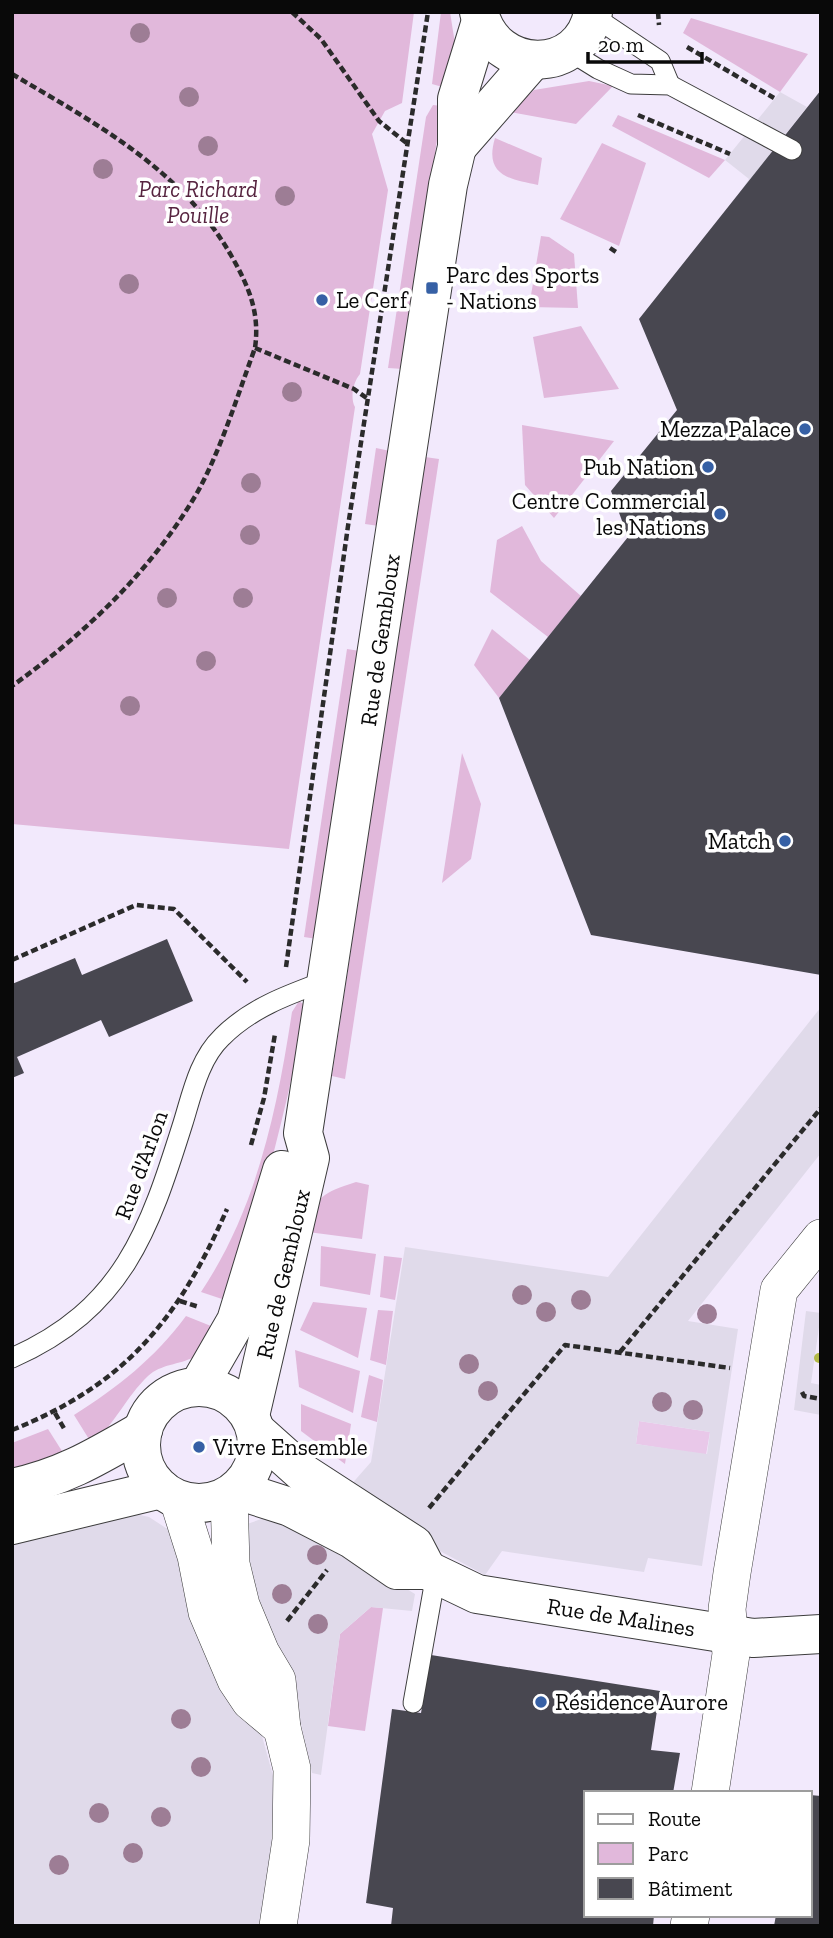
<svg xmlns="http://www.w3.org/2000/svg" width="833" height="1938" font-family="'Zilla Slab',serif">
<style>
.green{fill:#e1b8db}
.pitch{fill:#e9c8e9}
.plaza{fill:#e0daea;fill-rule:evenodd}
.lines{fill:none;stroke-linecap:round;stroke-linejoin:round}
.stream{stroke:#b2b946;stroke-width:10}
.building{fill:#484750}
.service-casing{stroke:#3c3c3c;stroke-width:21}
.minor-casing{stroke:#3c3c3c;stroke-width:38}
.tertiary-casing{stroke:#3c3c3c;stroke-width:40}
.path{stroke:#2b2b2b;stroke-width:4.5;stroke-dasharray:7 3.5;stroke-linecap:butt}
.service{stroke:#fff;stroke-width:19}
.minor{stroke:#fff;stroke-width:37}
.tertiary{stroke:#fff;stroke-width:38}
.tree{fill:#9d7d95}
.poi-dot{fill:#3660a5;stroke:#fff;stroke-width:2.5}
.labels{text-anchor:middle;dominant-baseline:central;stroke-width:7;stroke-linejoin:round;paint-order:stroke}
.park-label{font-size:23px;font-style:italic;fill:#572440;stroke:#fff}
.poi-label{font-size:23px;fill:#090909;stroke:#fff;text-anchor:start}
.street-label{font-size:23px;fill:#090909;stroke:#fff}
</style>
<rect width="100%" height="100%" fill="#f2e9fc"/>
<g class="green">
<path d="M12,12H414L402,103L385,111L372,134L388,190L360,374C353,382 350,398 355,407L289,849L12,824Z"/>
<polygon points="441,12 450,12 456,50 446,88 432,84"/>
<polygon points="691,18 808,54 780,92 683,33"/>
<polygon points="589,81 613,86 576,124 510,112 534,90"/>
<polygon points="433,105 442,106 403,369 388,368 426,117"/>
<polygon points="618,115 725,160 709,178 612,126"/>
<path d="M495,138L542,158L538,185C508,179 484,175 495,138Z"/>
<polygon points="602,143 646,163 619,246 560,219"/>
<polygon points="541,236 549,237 574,254 578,308 529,307"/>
<polygon points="581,326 619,389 544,398 533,337"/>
<polygon points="522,425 614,441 554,518 525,485"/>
<polygon points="376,448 390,451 379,526 365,524"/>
<polygon points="425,457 439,459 345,1079 332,1076"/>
<polygon points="522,526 541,561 581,596 548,637 490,592 497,540"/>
<polygon points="492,629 530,660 499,698 474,665"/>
<polygon points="347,649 360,651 317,939 304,937"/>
<polygon points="462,753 481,804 471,859 442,883"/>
<path d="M299,1001L306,1006C288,1107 261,1204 231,1302L201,1292C257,1208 277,1110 292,1012Z"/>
<path d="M356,1182L369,1185L362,1239L308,1232C315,1195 323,1193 356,1182Z"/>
<polygon points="321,1246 376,1254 370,1295 320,1286"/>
<polygon points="384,1256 402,1258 395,1300 380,1297"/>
<polygon points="313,1302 367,1308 358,1358 300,1330"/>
<polygon points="378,1310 393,1311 386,1365 370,1360"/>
<path d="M186,1316L221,1330C213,1338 204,1352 194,1357C179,1365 161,1364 148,1376C126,1397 115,1424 92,1444L74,1415C118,1387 154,1359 186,1316Z"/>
<polygon points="295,1350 360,1371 353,1413 299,1387"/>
<polygon points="369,1375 383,1380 377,1422 361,1417"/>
<polygon points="301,1404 351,1424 345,1464 301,1431"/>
<polygon points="48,1429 67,1459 12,1475 12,1443"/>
<polygon points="371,1607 383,1608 365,1731 328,1726 340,1634"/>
</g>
<polygon class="pitch" points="639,1421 710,1432 706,1455 636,1444"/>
<g class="plaza">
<polygon points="780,92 807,107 769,155 796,334 738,195 749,179 725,160"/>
<path d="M821,1007V1153L688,1321L738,1329L702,1566L648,1558L644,1572L502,1551L485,1575L438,1550L349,1487L371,1462L405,1247L608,1277ZM639,1421L710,1432L707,1454L636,1444Z"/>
<polygon points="806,1311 821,1313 811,1383 821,1385 821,1415 794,1410"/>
<polygon points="127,1512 149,1517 169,1530 262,1736 275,1783 275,1826 260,1926 12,1926 12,1540"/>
<polygon points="273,1515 297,1522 415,1594 412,1611 371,1607 340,1634 321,1775 312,1773 298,1710 241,1552 247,1524"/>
</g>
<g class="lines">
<polyline class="stream" points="819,1358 821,1358"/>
</g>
<g class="building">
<polygon points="821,90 821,975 591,935 499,698 628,537 611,491 677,410 639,319"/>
<polygon points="167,939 193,1001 109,1037 101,1020 17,1057 24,1073 12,1078 12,984 75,958 82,975"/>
<polygon points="431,1655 660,1691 651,1750 680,1753 673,1793 586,1793 586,1915 654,1915 653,1926 391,1926 393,1908 366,1903 392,1709 421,1713"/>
<polygon points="810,1795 821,1796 821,1926 774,1926 776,1915 810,1915"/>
</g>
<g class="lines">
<defs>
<g id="service">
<polyline points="593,16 660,61 670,85"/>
<polyline points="569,51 598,69 631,84 670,85 792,150"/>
<path d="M12,1358C123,1309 149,1231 183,1123C192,1094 199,1059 222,1037C252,1007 290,994 328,980"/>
<polyline points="413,1703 436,1574"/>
</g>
<g id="minor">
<polyline points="229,1495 231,1564 241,1605 261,1653 277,1680 282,1728 292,1769 291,1840 278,1926"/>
<polyline points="178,1499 196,1556 207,1612 236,1680 250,1701 282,1728"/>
<polyline points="710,1793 731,1654 727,1609 732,1573 779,1290 821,1238"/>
<polyline points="689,1926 691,1915"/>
</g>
<g id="tertiary">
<path d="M479,12C494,75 582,76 593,12"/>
<polyline points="457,147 532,61"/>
<polyline points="198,1387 236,1321 282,1170"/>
<circle cx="199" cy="1445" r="58"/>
<polyline points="250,1416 310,1158 303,1133 448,185 457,147 457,99 481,21"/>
<polyline points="256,1431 303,1473 414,1545 427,1570"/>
<path d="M12,1488C64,1477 98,1456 143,1430"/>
<polyline points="237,1490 290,1507 352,1539 397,1570 427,1570 477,1594 753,1638 821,1634"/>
<polyline points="12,1525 161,1489"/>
</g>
</defs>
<use href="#service" class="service-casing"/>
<use href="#minor" class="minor-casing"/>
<use href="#tertiary" class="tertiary-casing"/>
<g class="path">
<polyline points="292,12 321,39 379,121 409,145"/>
<polyline points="658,12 659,25"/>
<polyline points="687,47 774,98"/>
<path d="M12,74C95,123 183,170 232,257C249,287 260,313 255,348C238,394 221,450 197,493C151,571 86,633 12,686"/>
<polyline points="638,115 730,154"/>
<polyline points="610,248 616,252"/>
<polyline points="255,348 354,389 368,399"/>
<polyline points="12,960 136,905 174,909 247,982"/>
<polyline points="286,967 348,526 428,12"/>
<polyline points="251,1145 264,1098 275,1034"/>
<polyline points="180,1301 199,1307"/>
<polyline points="620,1352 821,1108"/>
<polyline points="802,1392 804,1396 821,1399"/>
<polyline points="55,1413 65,1430"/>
<path d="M12,1430C125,1385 179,1319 227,1209"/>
<polyline points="429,1508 565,1345 730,1368"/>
<polyline points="287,1621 327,1570"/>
</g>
<use href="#service" class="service"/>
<use href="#minor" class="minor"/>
<use href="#tertiary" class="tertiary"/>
</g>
<g class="tree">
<circle cx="140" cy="33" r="10"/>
<circle cx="189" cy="97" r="10"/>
<circle cx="208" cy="146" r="10"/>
<circle cx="103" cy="169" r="10"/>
<circle cx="285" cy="196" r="10"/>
<circle cx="129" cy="284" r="10"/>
<circle cx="292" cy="392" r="10"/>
<circle cx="251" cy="483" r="10"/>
<circle cx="250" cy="535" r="10"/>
<circle cx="167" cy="598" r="10"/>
<circle cx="243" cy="598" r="10"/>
<circle cx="206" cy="661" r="10"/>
<circle cx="130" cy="706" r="10"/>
<circle cx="522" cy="1295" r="10"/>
<circle cx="581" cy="1300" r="10"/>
<circle cx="546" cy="1312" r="10"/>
<circle cx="707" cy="1314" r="10"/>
<circle cx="469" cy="1364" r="10"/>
<circle cx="488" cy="1391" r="10"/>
<circle cx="662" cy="1402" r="10"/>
<circle cx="693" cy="1410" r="10"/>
<circle cx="317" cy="1555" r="10"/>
<circle cx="282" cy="1594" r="10"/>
<circle cx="318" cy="1624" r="10"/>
<circle cx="181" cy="1719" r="10"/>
<circle cx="201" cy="1767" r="10"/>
<circle cx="99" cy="1813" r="10"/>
<circle cx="161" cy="1817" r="10"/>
<circle cx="133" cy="1853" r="10"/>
<circle cx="59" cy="1865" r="10"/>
</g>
<g class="poi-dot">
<rect x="425" y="281" width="14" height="14" rx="3.5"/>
<circle cx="322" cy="300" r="7"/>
<circle cx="805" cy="429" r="7"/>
<circle cx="708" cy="467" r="7"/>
<circle cx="720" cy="514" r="7"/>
<circle cx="785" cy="841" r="7"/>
<circle cx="199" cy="1447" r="7"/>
<circle cx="541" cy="1702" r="7"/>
</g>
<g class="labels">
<g class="park-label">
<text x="198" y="189">Parc Richard<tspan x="198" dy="26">Pouille</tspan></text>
</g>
<g class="poi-label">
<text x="446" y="275">Parc des Sports<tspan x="446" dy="26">- Nations</tspan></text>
<text x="336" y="300">Le Cerf</text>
<text x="791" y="429" text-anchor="end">Mezza Palace</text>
<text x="694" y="467" text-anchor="end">Pub Nation</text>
<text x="706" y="501" text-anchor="end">Centre Commercial<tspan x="706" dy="26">les Nations</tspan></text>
<text x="771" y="841" text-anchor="end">Match</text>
<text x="213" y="1447">Vivre Ensemble</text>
<text x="555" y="1702">Résidence Aurore</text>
</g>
<g class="street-label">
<text transform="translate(380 640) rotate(-82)">Rue de Gembloux</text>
<text transform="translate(141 1165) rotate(-70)">Rue d'Arlon</text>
<text transform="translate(283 1274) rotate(-77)">Rue de Gembloux</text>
<text transform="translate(621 1617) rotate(9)">Rue de Malines</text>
</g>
</g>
<rect width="833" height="1938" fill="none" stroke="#090909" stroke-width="28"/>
<rect x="584" y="1791" width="228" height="126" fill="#ffffff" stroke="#9d9d9d" stroke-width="2"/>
<rect x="598" y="1814" width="35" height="10" fill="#ffffff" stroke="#9d9d9d" stroke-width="2"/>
<text x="648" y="1826" font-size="21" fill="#090909">Route</text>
<rect x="598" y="1843" width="35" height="21" fill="#e1b8db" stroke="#9d9d9d" stroke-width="2"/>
<text x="648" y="1861" font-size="21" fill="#090909">Parc</text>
<rect x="598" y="1878" width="35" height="21" fill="#484750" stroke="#9d9d9d" stroke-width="2"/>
<text x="648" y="1896" font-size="21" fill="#090909">Bâtiment</text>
<path d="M588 52v10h114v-10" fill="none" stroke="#090909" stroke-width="3.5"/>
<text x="598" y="52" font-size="21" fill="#090909" stroke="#ffffff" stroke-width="5" paint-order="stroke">20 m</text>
</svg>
